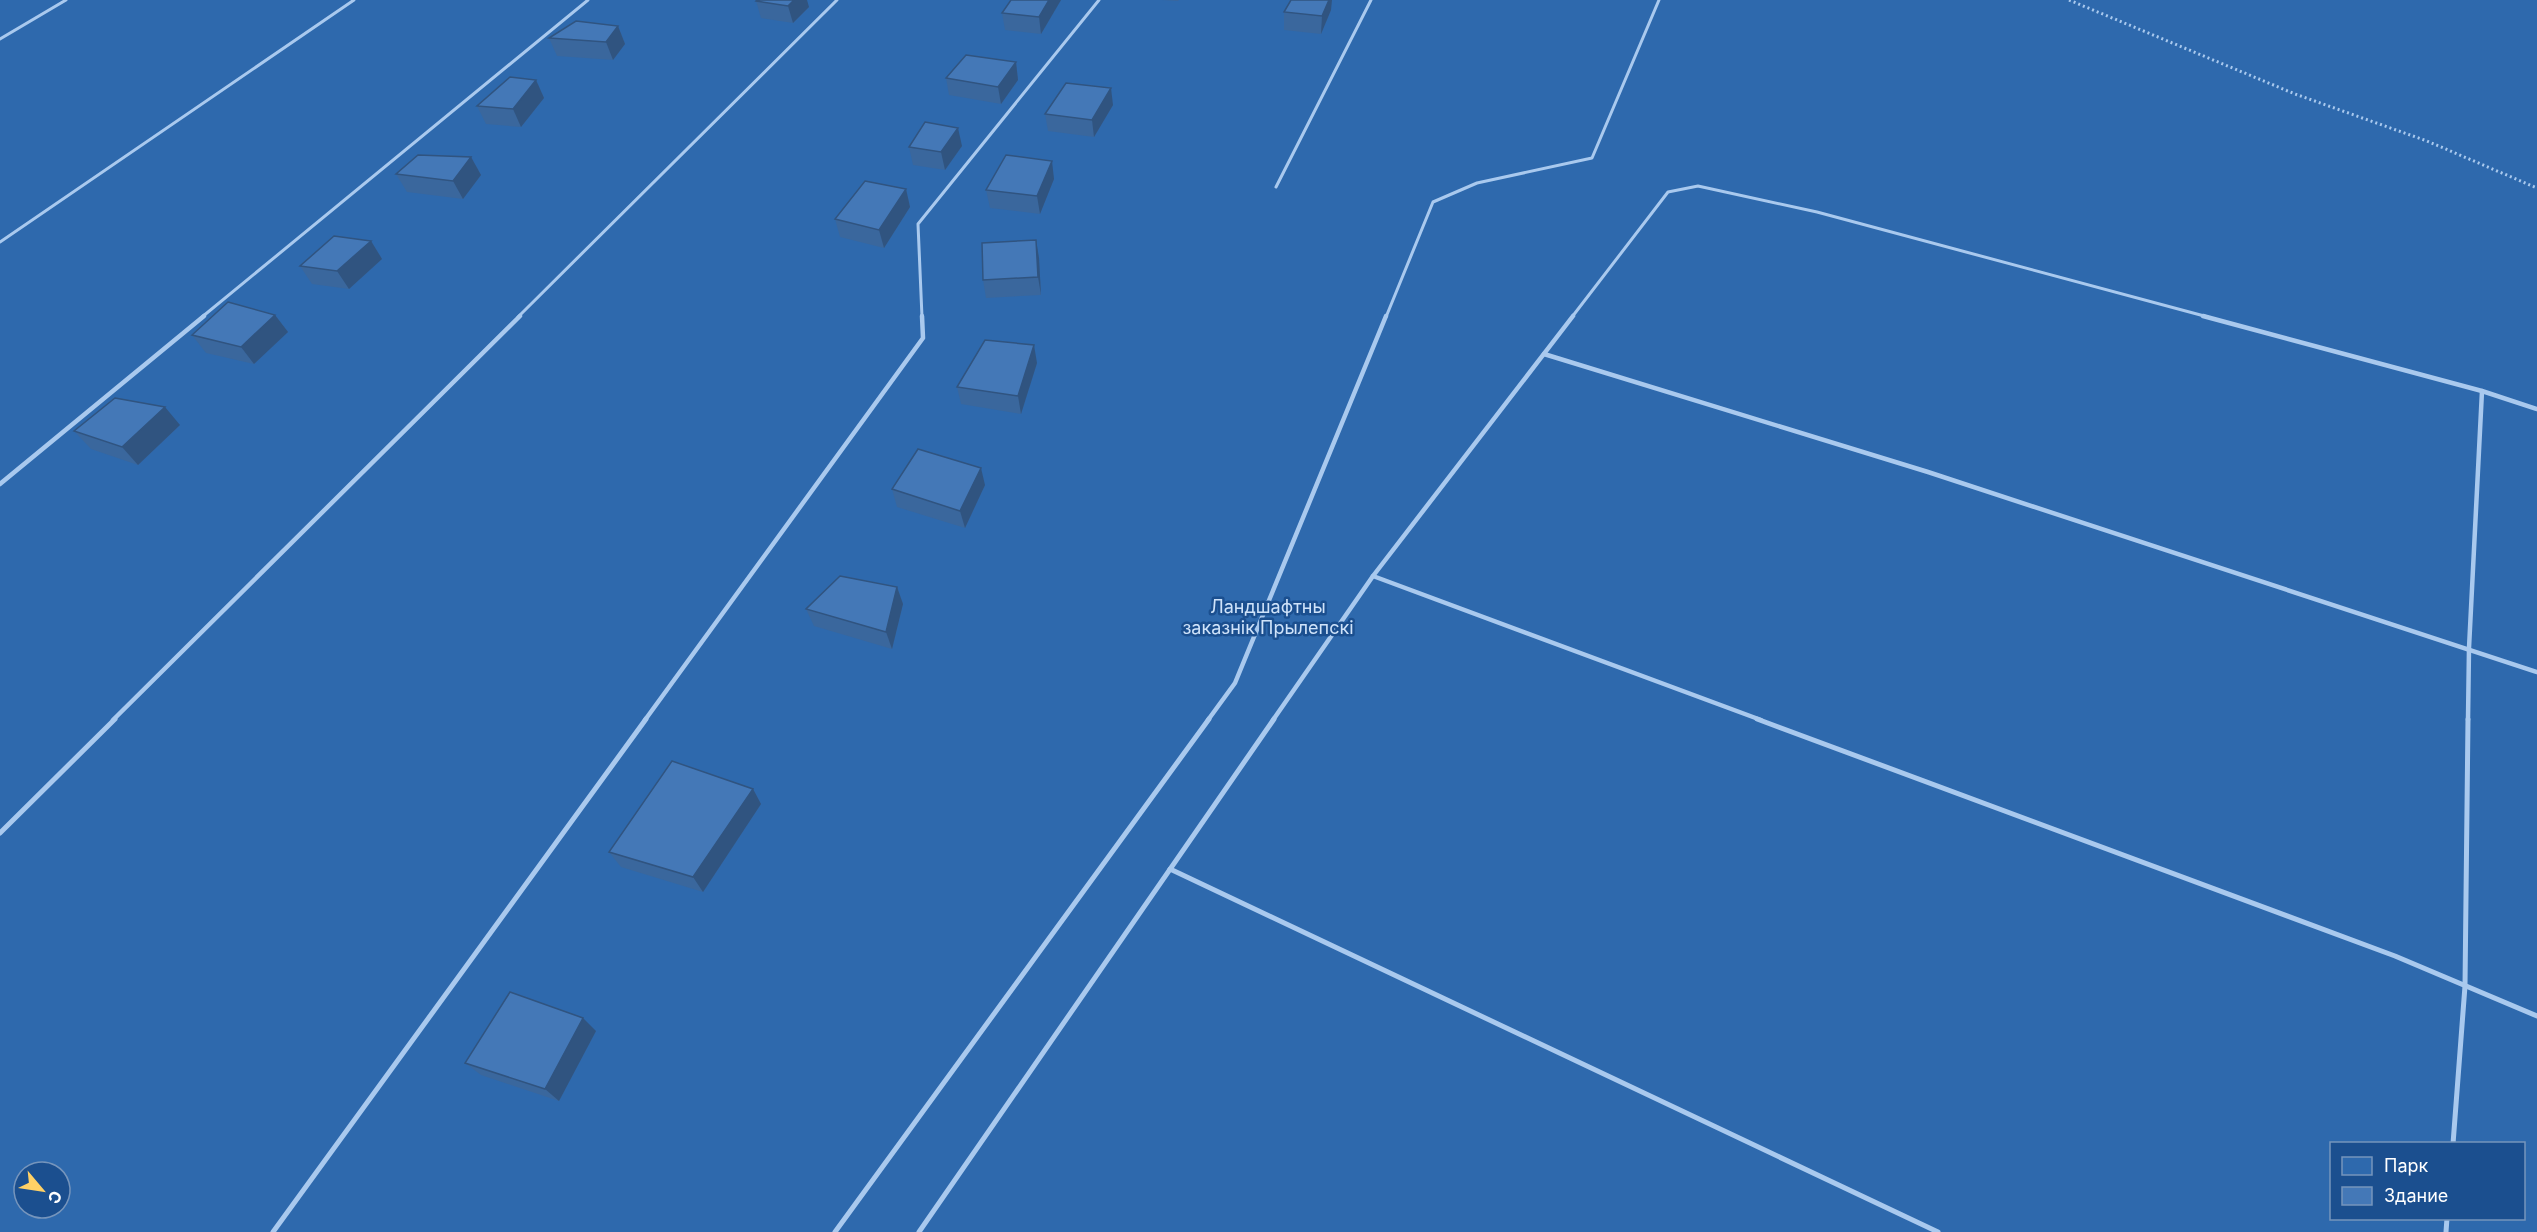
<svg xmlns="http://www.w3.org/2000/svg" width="2537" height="1232" font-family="Inter,sans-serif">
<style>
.green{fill:#2e69ad;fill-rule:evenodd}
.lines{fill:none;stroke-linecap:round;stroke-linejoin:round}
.path{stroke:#a9c9ee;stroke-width:3;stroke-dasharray:2 3;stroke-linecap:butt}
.lane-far2{stroke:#a9c9ee;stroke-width:3}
.lane-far1{stroke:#a9c9ee;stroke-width:4.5}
.lane{stroke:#a9c9ee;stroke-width:5}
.wall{fill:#3a679d}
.shaded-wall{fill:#305480}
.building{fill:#4478b7;stroke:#305480;stroke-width:1.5}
.labels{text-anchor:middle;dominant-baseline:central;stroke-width:5;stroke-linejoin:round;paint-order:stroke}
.park-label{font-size:18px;fill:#cfe3fa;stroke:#1b4f8f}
</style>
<rect width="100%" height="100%" fill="#1b4f8f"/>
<path class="green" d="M0,0H2537V1232H0ZM2332,1144H2524V1218H2332ZM24,1172H60V1208H24Z"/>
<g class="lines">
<polyline class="path" points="2069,0 2295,94 2427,141 2537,188"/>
<g class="lane-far2">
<polyline points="0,39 66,0"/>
<polyline points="1276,187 1371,0"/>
<polyline points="0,242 354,0"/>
<polyline points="202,317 588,0"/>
<polyline points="518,317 837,0"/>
<polyline points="922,317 918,224 1099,0"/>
<polyline points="1386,317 1433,202 1477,183 1592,158 1659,0"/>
<polyline points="1572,317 1668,192 1698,186 1817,212 2208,317"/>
</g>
<g class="lane-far1">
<polyline points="2203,316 2482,391 2537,409"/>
<polyline points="1544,354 1928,472 2537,672"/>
<polyline points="0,484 204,316"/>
<polyline points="1373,576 1573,316"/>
<polyline points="113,720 520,316"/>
<polyline points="645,720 923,338 922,316"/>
<polyline points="1208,720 1235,683 1386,316"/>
<polyline points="1273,720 1373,576 1761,720"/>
<polyline points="2468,720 2469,648 2482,391"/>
</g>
<g class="lane">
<polyline points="1757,719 2395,956 2537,1016"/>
<polyline points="0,833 115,719"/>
<polyline points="1170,869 1938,1232"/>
<polyline points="2453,1144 2465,986 2468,719"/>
<polyline points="273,1232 646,719"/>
<polyline points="835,1232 1209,719"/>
<polyline points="919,1232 1274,719"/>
<polyline points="2446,1232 2447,1218"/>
</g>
</g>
<g class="wall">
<polygon points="1011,0 1061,0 1041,34 1005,30 1002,13"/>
<polygon points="1162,0 1179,0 1178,1"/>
<polygon points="756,1 809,7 793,23 761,18"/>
<polygon points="1331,10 1321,34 1284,30 1284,12"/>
<polygon points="618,26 625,44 613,60 557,56 549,38"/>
<polygon points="1016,62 1018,80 1001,104 949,95 946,78"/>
<polygon points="536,80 544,98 521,127 486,124 477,106"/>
<polygon points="1113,105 1094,137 1048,131 1045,114"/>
<polygon points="962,146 945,170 913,165 909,147"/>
<polygon points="471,157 481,175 463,199 407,192 396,174"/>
<polygon points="1054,179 1040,214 990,208 986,190"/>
<polygon points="906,189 910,207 884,248 840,237 835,219"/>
<polygon points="1036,240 1039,258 1041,295 986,298 983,280"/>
<polygon points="371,241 382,259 349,289 312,284 300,266"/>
<polygon points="275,315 288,332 254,364 206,353 192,335"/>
<polygon points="1037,363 1021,414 961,404 957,387"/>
<polygon points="180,425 138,465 91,449 74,431"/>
<polygon points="985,485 965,528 897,507 892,489"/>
<polygon points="897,587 903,604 892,649 814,626 806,609"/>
<polygon points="753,789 761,804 703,892 621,867 609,852"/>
<polygon points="596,1031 559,1101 481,1075 465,1063"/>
</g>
<g class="shaded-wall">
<polygon points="794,0 807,0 809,7 793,23 788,6"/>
<polygon points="1049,0 1061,0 1041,34 1039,17"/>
<polygon points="1329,0 1332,0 1331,10 1321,34 1322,16"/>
<polygon points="618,26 625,44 613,60 606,42"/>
<polygon points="1016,62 1018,80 1001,104 998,87"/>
<polygon points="536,80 544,98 521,127 513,109"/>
<polygon points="1111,88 1113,105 1094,137 1092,120"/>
<polygon points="958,128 962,146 945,170 941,152"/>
<polygon points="471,157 481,175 463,199 453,181"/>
<polygon points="1052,161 1054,179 1040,214 1037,196"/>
<polygon points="906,189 910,207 884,248 879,230"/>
<polygon points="1036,240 1039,258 1041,295 1038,277"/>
<polygon points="371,241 382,259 349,289 337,271"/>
<polygon points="275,315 288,332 254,364 241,347"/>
<polygon points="1034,345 1037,363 1021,414 1018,396"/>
<polygon points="165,407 180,425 138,465 122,447"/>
<polygon points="981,468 985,485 965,528 960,511"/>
<polygon points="897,587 903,604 892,649 886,632"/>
<polygon points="753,789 761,804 703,892 693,877"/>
<polygon points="583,1018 596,1031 559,1101 545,1089"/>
</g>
<g class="building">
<polygon points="757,0 794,0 788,6 756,1"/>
<polygon points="1011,0 1049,0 1039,17 1002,13"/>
<polygon points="1291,0 1329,0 1322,16 1284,12"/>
<polygon points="576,21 618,26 606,42 549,38"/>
<polygon points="966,55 1016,62 998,87 946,78"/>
<polygon points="510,77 536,80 513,109 477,106"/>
<polygon points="1066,83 1111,88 1092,120 1045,114"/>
<polygon points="925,122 958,128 941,152 909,147"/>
<polygon points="418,155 471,157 453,181 396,174"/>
<polygon points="1006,155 1052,161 1037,196 986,190"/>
<polygon points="865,181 906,189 879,230 835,219"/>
<polygon points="334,236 371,241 337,271 300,266"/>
<polygon points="1036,240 1038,277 983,280 982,243"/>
<polygon points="228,302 275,315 241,347 192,335"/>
<polygon points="985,340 1034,345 1018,396 957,387"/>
<polygon points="115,398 165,407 122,447 74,431"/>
<polygon points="918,449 981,468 960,511 892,489"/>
<polygon points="840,576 897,587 886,632 806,609"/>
<polygon points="672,761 753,789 693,877 609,852"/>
<polygon points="510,992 583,1018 545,1089 465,1063"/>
</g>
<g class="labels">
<g class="park-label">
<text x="1268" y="606">Ландшафтны<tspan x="1268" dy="21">заказнік Прылепскі</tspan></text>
</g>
</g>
<rect x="2330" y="1142" width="195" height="78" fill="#1b4f8f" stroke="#7695bc" stroke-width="1.5"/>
<rect x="2342" y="1157" width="30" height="18" fill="#2e69ad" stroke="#7695bc" stroke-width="1.5"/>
<text x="2384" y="1172" font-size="18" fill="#ffffff">Парк</text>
<rect x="2342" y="1187" width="30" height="18" fill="#4478b7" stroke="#7695bc" stroke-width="1.5"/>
<text x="2384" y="1202" font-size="18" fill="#ffffff">Здание</text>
<g transform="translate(42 1190) rotate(119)"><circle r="28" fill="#1b4f8f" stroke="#7695bc" stroke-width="1.5"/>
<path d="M0-4.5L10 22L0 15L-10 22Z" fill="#ffd166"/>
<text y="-9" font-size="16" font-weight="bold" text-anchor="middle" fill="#ffffff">С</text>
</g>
</svg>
